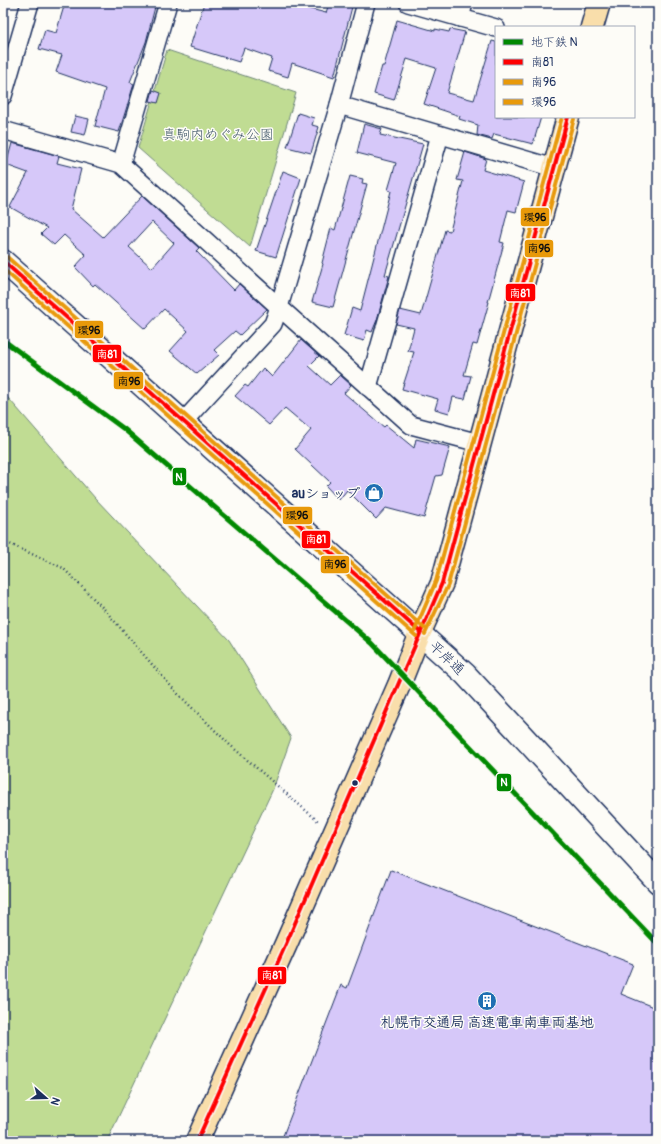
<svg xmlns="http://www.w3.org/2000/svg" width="661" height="1144" font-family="Pangolin,'Klee One',sans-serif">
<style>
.green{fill:#c0dc93;stroke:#6e8678}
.building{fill:#d6c8f9;stroke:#1b2f5e;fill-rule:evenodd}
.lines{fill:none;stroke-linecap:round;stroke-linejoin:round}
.minor-casing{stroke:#1b2f5e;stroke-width:20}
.tertiary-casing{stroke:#1b2f5e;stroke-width:25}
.primary-casing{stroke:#1b2f5e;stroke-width:25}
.path{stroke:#1b2f5e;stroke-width:2.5;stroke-dasharray:1 3;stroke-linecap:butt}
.minor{stroke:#fdfcf7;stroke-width:17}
.tertiary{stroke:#fdfcf7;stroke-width:22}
.primary{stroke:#f9deab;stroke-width:22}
.bus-1-casing{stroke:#fdfcf7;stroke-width:7}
.bus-2-casing{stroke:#fdfcf7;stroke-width:7}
.bus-3-casing{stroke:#fdfcf7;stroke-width:7}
.bus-1{stroke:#f00;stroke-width:4}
.bus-2{stroke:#e89909;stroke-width:4}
.bus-3{stroke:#e89909;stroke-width:4}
.metro-1-casing{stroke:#fdfcf7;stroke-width:8}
.metro-1{stroke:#080;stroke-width:5}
.bus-dot{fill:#1b2f5e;stroke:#fdfcf7;stroke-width:1.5}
.labels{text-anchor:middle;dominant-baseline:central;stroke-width:3;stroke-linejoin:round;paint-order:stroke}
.park-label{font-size:14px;fill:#445a6b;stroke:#fdfcf7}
.poi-label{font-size:14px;font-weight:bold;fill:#1b2f5e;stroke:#fdfcf7;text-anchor:end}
.street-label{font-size:14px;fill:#1b2f5e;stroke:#fdfcf7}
.line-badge{stroke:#fdfcf7;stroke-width:1.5}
.badge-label{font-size:11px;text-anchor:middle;font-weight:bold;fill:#fff}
.pale-badge-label{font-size:11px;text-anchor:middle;font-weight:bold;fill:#111}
</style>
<rect width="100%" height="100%" fill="#fdfcf7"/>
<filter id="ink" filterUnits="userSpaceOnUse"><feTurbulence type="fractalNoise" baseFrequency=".025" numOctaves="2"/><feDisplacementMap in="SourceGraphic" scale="8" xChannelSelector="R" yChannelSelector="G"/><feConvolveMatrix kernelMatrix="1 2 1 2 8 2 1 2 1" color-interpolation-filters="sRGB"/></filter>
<g filter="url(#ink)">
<g class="green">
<polygon points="167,50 296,93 250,247 138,148"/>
<polygon points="3,392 95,498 229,640 291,738 273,789 107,1141 3,1141"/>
</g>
<g class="building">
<polygon points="65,3 156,3 146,42 130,82 134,84 119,132 95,126 105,89 56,72 62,55 39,49 45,30 56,33"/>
<polygon points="204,3 287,3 326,13 329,3 353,3 334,77 292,63 288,77 268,71 272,58 244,48 239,62 190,47"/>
<polygon points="397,20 435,31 435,29 449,32 450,29 465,32 447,93 474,100 492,41 496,42 496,117 541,117 533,144 494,134 492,139 477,135 478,125 459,119 460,116 424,104 436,68 407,59 394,100 374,94 382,66 384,66"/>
<polygon points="153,90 161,93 158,103 150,101"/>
<polygon points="298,113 314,118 312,125 319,127 311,153 287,147"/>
<polygon points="75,116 89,119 85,135 71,132"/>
<polygon points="364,124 382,129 380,135 423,144 385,275 389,276 377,320 372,332 367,330 364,341 344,335 352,308 360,311 391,191 388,190 396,163 357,153"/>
<path d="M12,143L59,156L57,163L81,169L71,209L103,237L142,196L199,248L196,251L234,290L239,284L267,309L240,335L235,331L214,350L219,355L197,374L170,351L188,331L164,309L145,329L95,284L93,286L75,267L86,255L64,235L54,245L41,234L47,228L10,207L28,173L6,165ZM152,222L174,243L152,268L129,247Z"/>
<polygon points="465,152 486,159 483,170 524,182 516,212 508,210 500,242 504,243 488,302 489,302 477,345 473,344 464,375 471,376 465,399 453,397 449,413 435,409 438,399 402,389 414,352 408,351 414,328 396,324 400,310 421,315 445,230 450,231 463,181 457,180"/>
<polygon points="283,171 301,178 276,257 256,251"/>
<polygon points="350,176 363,179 362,183 367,184 333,307 312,302 323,264 322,263 331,228 335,230"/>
<polygon points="301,340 319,356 309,366 330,385 340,375 351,385 344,393 379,423 384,427 386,425 414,448 416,439 450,447 442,475 436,476 424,518 386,508 376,519 347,490 339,500 326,486 330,482 295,449 311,430 285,408 269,425 235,396 245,385 248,387 263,368 272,377"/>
<polygon points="391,870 633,964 621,994 658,1009 658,1141 281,1141 341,985 347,988"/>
</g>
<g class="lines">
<defs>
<g id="minor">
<polyline points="366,3 339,105 279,307 411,425 479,443"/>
<polyline points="408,3 496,28"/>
<polyline points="460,18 464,3"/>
<polyline points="3,96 30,3"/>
<polyline points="339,105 554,168"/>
<polyline points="3,130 121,164 279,307 273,324 183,422"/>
<polyline points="121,164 168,3"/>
<polyline points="368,387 440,135"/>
</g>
<polyline id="tertiary" points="3,261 465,674 658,882"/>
<g id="primary">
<polyline points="592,27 599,3"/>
<polyline points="197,1141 286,944 399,685 420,632 442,583 568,117"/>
</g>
</defs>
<use href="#minor" class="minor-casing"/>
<use href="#tertiary" class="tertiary-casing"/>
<use href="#primary" class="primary-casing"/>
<polyline class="path" points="3,541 63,568 104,609 176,692 230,745 318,821"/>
<use href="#minor" class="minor"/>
<use href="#tertiary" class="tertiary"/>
<use href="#primary" class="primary"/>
<defs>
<g id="bus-1">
<polyline points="3,261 420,632"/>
<polyline points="197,1141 286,944 442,583 568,117"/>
</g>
<g id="bus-2">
<polyline points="3,269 416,636"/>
<polyline points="425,634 448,585 574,119"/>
</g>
<g id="bus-3">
<polyline points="7,257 424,628"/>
<polyline points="415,630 436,581 562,117"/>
</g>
</defs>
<use href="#bus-1" class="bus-1-casing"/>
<use href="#bus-2" class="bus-2-casing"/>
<use href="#bus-3" class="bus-3-casing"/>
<use href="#bus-1" class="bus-1"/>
<use href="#bus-2" class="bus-2"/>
<use href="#bus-3" class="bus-3"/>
<defs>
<polyline id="metro-1" points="3,340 124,429 372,643 658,944"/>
</defs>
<use href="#metro-1" class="metro-1-casing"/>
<use href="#metro-1" class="metro-1"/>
</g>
</g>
<defs>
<symbol id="shop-disc" viewBox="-11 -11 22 22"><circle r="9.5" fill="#1f6fb2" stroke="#fdfcf7"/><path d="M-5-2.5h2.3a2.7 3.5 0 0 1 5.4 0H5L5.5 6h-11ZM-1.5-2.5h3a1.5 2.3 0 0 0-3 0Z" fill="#fff"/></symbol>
<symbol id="building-disc" viewBox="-11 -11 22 22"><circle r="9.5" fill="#1f6fb2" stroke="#fdfcf7"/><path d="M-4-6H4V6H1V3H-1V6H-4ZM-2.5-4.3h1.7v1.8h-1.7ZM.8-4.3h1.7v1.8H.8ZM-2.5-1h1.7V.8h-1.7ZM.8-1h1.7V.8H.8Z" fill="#fff"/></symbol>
</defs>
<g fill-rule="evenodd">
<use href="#shop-disc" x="363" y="482" width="22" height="22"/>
<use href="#building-disc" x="476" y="990" width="22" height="22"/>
</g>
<circle class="bus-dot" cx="355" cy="783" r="3.5"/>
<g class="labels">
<g class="park-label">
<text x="218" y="134">真駒内めぐみ公園</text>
</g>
<g class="poi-label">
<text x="360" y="493">auショップ</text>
<text x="487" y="1022" text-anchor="middle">札幌市交通局 高速電車南車両基地</text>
</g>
<g class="street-label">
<text transform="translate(447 658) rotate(43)">平岸通</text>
</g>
</g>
<g class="line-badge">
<rect x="520" y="207" width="30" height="20" rx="4" fill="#e89909"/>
<rect x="524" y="239" width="30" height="19" rx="4" fill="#e89909"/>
<rect x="505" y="283" width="31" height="19" rx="4" fill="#f00"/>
<rect x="74" y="320" width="30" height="19" rx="4" fill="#e89909"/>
<rect x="92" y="344" width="30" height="19" rx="4" fill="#f00"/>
<rect x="113" y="371" width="31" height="19" rx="4" fill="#e89909"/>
<rect x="172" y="467" width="15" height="19" rx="4" fill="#080"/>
<rect x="282" y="506" width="31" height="19" rx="4" fill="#e89909"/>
<rect x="301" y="530" width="30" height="19" rx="4" fill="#f00"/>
<rect x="320" y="555" width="30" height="19" rx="4" fill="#e89909"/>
<rect x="496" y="773" width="16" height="19" rx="4" fill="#080"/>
<rect x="257" y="966" width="30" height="19" rx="4" fill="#f00"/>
</g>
<g class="badge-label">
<text x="520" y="297">南81</text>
<text x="107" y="358">南81</text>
<text x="179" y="481">N</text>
<text x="316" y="543">南81</text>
<text x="504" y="786">N</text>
<text x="272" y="979">南81</text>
</g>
<g class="pale-badge-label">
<text x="535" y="221">環96</text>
<text x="539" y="252">南96</text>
<text x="89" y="334">環96</text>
<text x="129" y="385">南96</text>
<text x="297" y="519">環96</text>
<text x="335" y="568">南96</text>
</g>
<rect width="661" height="1144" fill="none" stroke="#fdfcf7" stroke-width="16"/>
<rect x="8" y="8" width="645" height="1128" fill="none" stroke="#1b2f5e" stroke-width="1.5" filter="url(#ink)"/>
<rect x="495" y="26" width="140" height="92" fill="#fdfcf7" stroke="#a3aaba"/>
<rect x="503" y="39" width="20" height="6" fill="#008800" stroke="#a3aaba"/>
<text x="531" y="46" font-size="12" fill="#1b2f5e">地下鉄 N</text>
<rect x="503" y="59" width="20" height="6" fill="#ff0000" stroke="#a3aaba"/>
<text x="531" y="66" font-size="12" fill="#1b2f5e">南81</text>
<rect x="503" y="79" width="20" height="6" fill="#e89909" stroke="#a3aaba"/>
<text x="531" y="86" font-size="12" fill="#1b2f5e">南96</text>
<rect x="503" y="99" width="20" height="6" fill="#e89909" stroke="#a3aaba"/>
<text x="531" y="106" font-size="12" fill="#1b2f5e">環96</text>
<g transform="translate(46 1098) rotate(110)" stroke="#fdfcf7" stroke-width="3" paint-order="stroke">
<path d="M0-3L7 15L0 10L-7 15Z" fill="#1b2f5e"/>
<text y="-6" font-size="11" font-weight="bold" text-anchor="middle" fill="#1b2f5e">N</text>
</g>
</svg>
